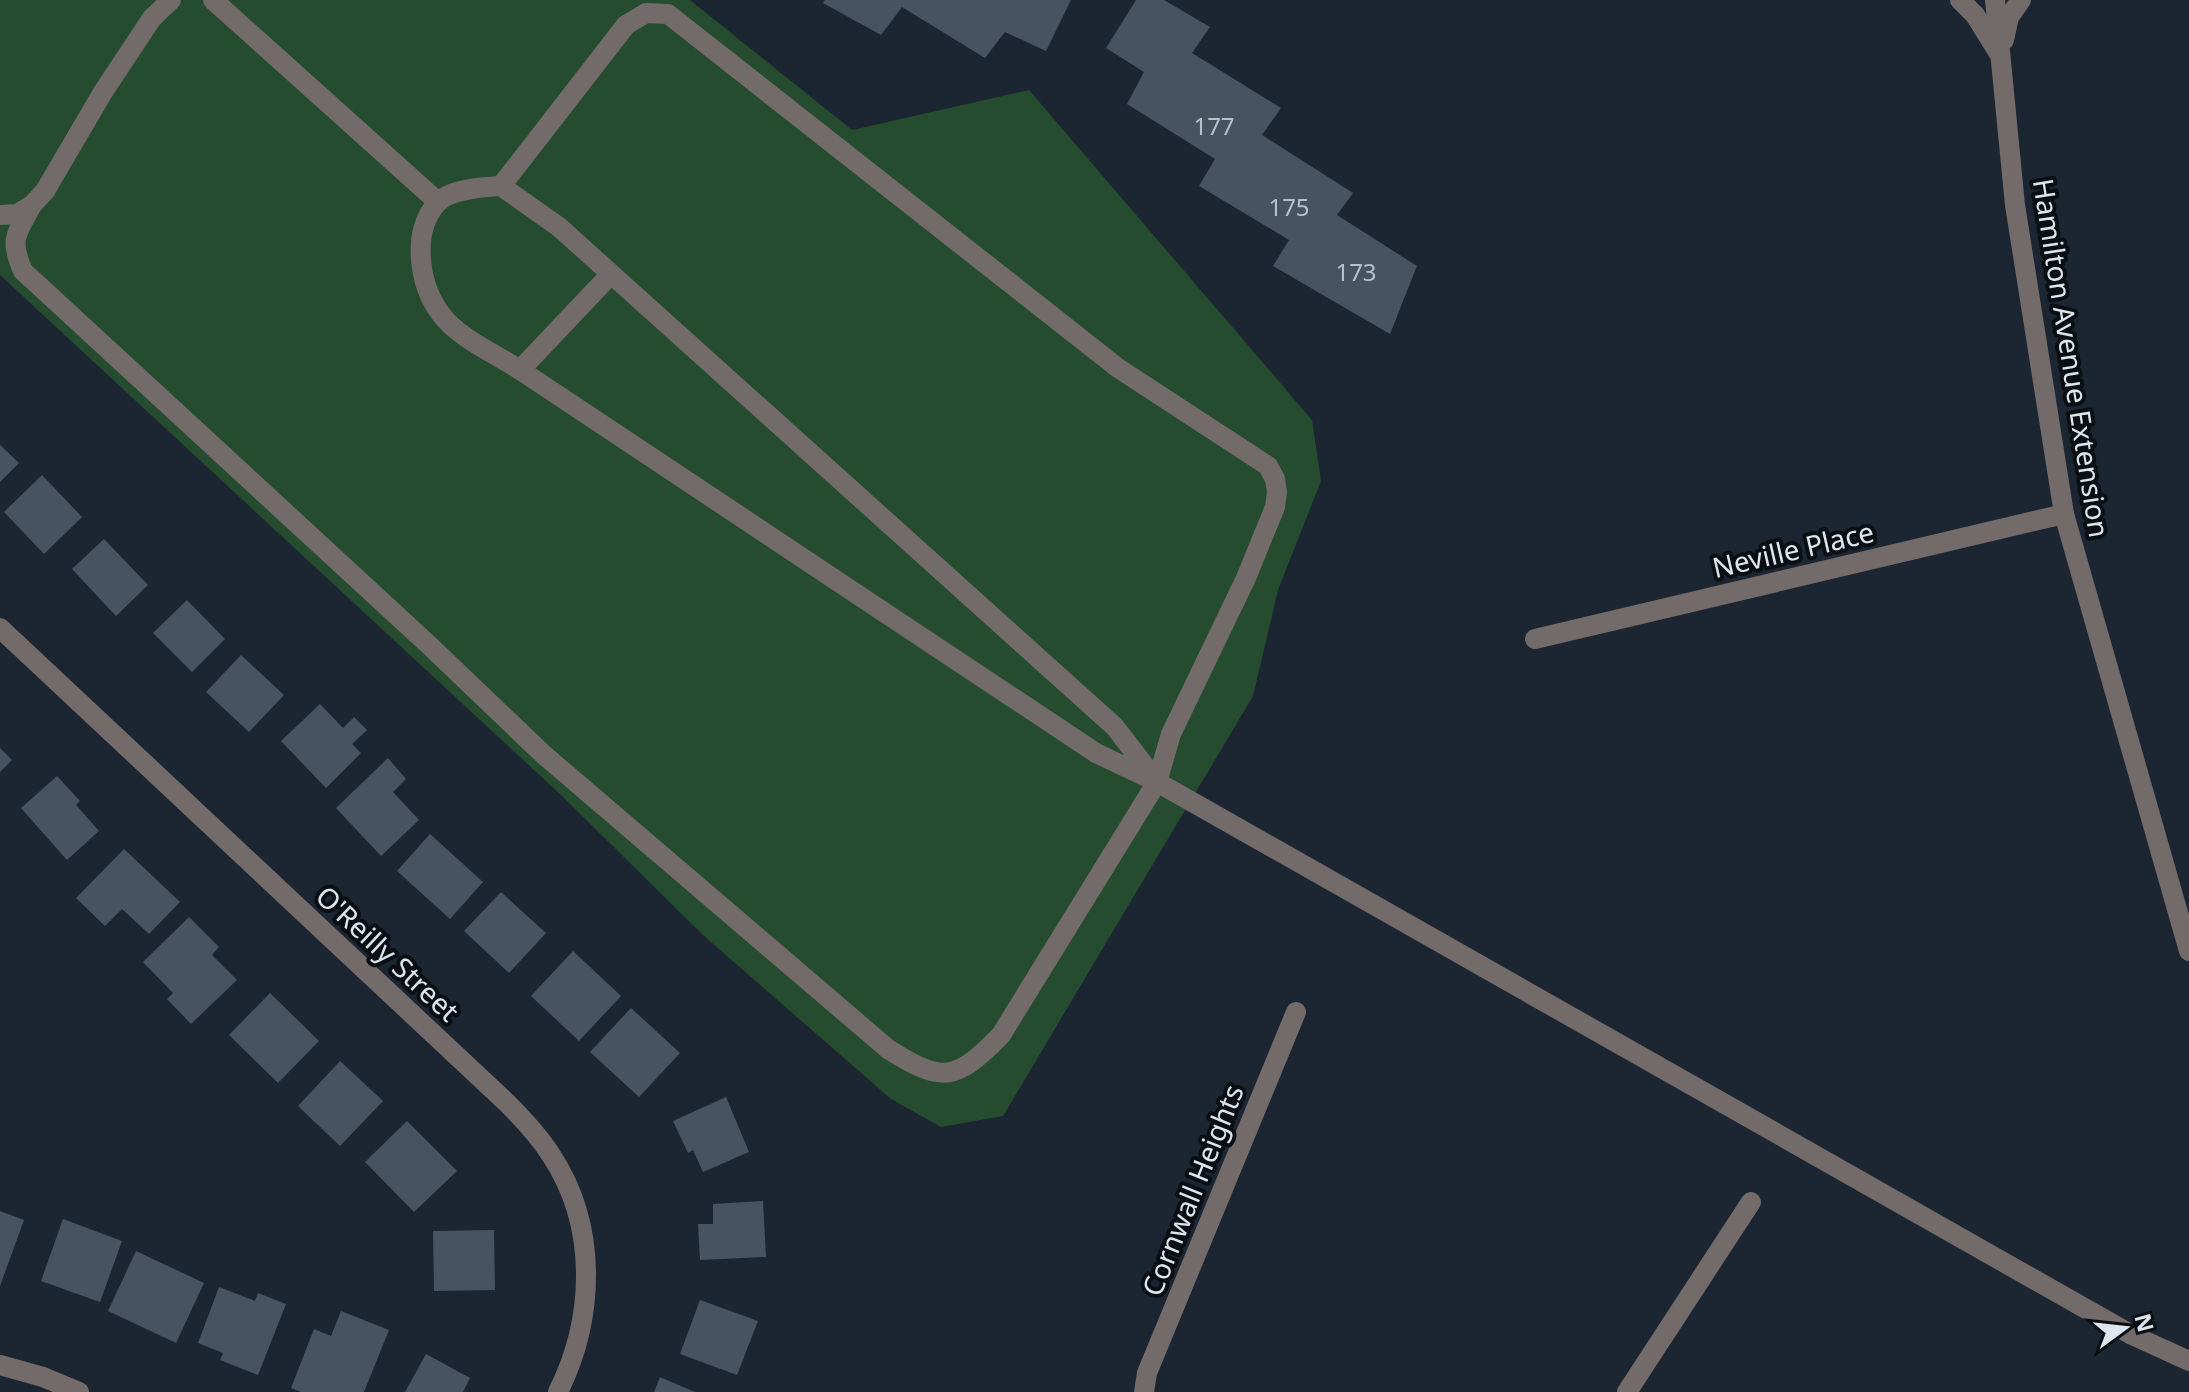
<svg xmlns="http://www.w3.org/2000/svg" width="2189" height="1392" font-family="'Noto Sans',sans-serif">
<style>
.green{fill:#254c2e}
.building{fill:#475361}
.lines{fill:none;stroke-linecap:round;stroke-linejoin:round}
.minor{stroke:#736a6a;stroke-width:20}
.labels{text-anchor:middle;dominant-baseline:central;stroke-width:8;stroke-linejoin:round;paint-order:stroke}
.number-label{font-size:24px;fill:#b8c0ca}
.street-label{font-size:28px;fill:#dee5ed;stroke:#0a0f14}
</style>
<rect width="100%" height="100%" fill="#1c2632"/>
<polygon class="green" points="0,0 690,0 852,130 1029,90 1312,420 1321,481 1278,590 1253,696 1003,1116 941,1127 891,1099 704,936 561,795 0,275"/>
<g class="building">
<polygon points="825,0 1071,0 1046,51 1005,32 985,58 902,7 881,35 823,3"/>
<polygon points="1136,0 1164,0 1210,27 1192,53 1281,108 1262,135 1353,193 1337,215 1417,266 1390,334 1273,266 1289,240 1199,186 1215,159 1127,104 1144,72 1106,48"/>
<polygon points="0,445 19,463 0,482"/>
<polygon points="42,475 82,517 44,554 4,512"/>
<polygon points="104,539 148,585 116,616 72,569"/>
<polygon points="187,600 225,639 192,672 153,633"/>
<polygon points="241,655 284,695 249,732 206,692"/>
<polygon points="320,704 343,728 354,717 367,730 352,744 361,753 326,788 281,741"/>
<polygon points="0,748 12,760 0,772"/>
<polygon points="388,758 406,779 393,792 419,820 381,856 336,808"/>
<polygon points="57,776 80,801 76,805 99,831 67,860 21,808"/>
<polygon points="430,834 483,882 450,919 397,871"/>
<polygon points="124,849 180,902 149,934 122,909 105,926 76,898"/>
<polygon points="501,892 546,933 509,973 464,931"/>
<polygon points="189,917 219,947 212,955 237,980 191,1024 167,999 173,993 143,962"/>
<polygon points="573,951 621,996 579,1041 531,996"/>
<polygon points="270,993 319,1041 278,1083 229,1035"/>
<polygon points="631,1008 680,1053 639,1097 590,1052"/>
<polygon points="340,1061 383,1101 340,1146 298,1106"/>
<polygon points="726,1097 749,1152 703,1172 693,1150 688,1153 673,1121"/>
<polygon points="407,1121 457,1171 414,1212 365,1162"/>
<polygon points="763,1201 766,1257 700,1260 698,1224 713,1224 713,1204"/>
<polygon points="0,1211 24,1220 0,1286"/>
<polygon points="63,1219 122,1241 100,1302 41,1281"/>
<polygon points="494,1230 495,1290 434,1291 433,1231"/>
<polygon points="136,1251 204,1283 176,1343 108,1311"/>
<polygon points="219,1287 255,1301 258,1293 286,1304 258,1375 220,1360 223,1353 198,1343"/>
<polygon points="700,1300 758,1321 737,1375 680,1354"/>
<polygon points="341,1311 389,1330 364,1392 301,1392 291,1388 314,1329 331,1336"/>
<polygon points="426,1354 470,1378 463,1392 405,1392"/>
<polygon points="660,1377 695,1392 654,1392"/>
</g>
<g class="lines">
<g class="minor">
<polyline points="213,0 438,202"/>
<polyline points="1960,0 1975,15 1998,52"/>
<polyline points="1995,0 2015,205 2064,514 2189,951"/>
<polyline points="2004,40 2009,17 2021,0"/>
<path d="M32,205C16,234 9,240 23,271L430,646L543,754L888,1049C943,1084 956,1081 1001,1035L1157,782L1171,734L1246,578L1275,507L1277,492L1275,479L1268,466L1118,368L668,14L646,13L626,25L501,186"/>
<polyline points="0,215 17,214 32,205 45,191 103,92 152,18 171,0"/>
<polyline points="520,370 610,275"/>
<path d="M0,628L507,1103C523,1119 539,1136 551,1155C598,1226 595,1318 558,1392"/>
<polyline points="1535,639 2064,514"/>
<path d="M1157,782L1115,727L559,227L501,186C483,187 450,189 437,203C411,232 419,284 440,313C458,338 494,353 520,370L1096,753L1157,782L2132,1335L2189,1361"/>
<polyline points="0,1365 43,1377 79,1392"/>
<polyline points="1144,1392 1147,1373 1296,1012"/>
<polyline points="1627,1392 1751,1202"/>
</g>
</g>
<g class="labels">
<g class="number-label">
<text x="1214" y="125">177</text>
<text x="1289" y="206">175</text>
<text x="1356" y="271">173</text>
</g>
<g class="street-label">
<text transform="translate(2072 358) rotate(81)">Hamilton Avenue Extension</text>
<text transform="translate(1793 549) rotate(-13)">Neville Place</text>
<text transform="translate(388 953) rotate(43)">O'Reilly Street</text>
<text transform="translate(1192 1190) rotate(-68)">Cornwall Heights</text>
</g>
</g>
<g transform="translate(2125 1328) rotate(75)" stroke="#0a0f14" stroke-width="6" paint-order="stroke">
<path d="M0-6L14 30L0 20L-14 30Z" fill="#dee5ed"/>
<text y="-12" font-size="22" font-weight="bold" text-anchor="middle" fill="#dee5ed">N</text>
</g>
</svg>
